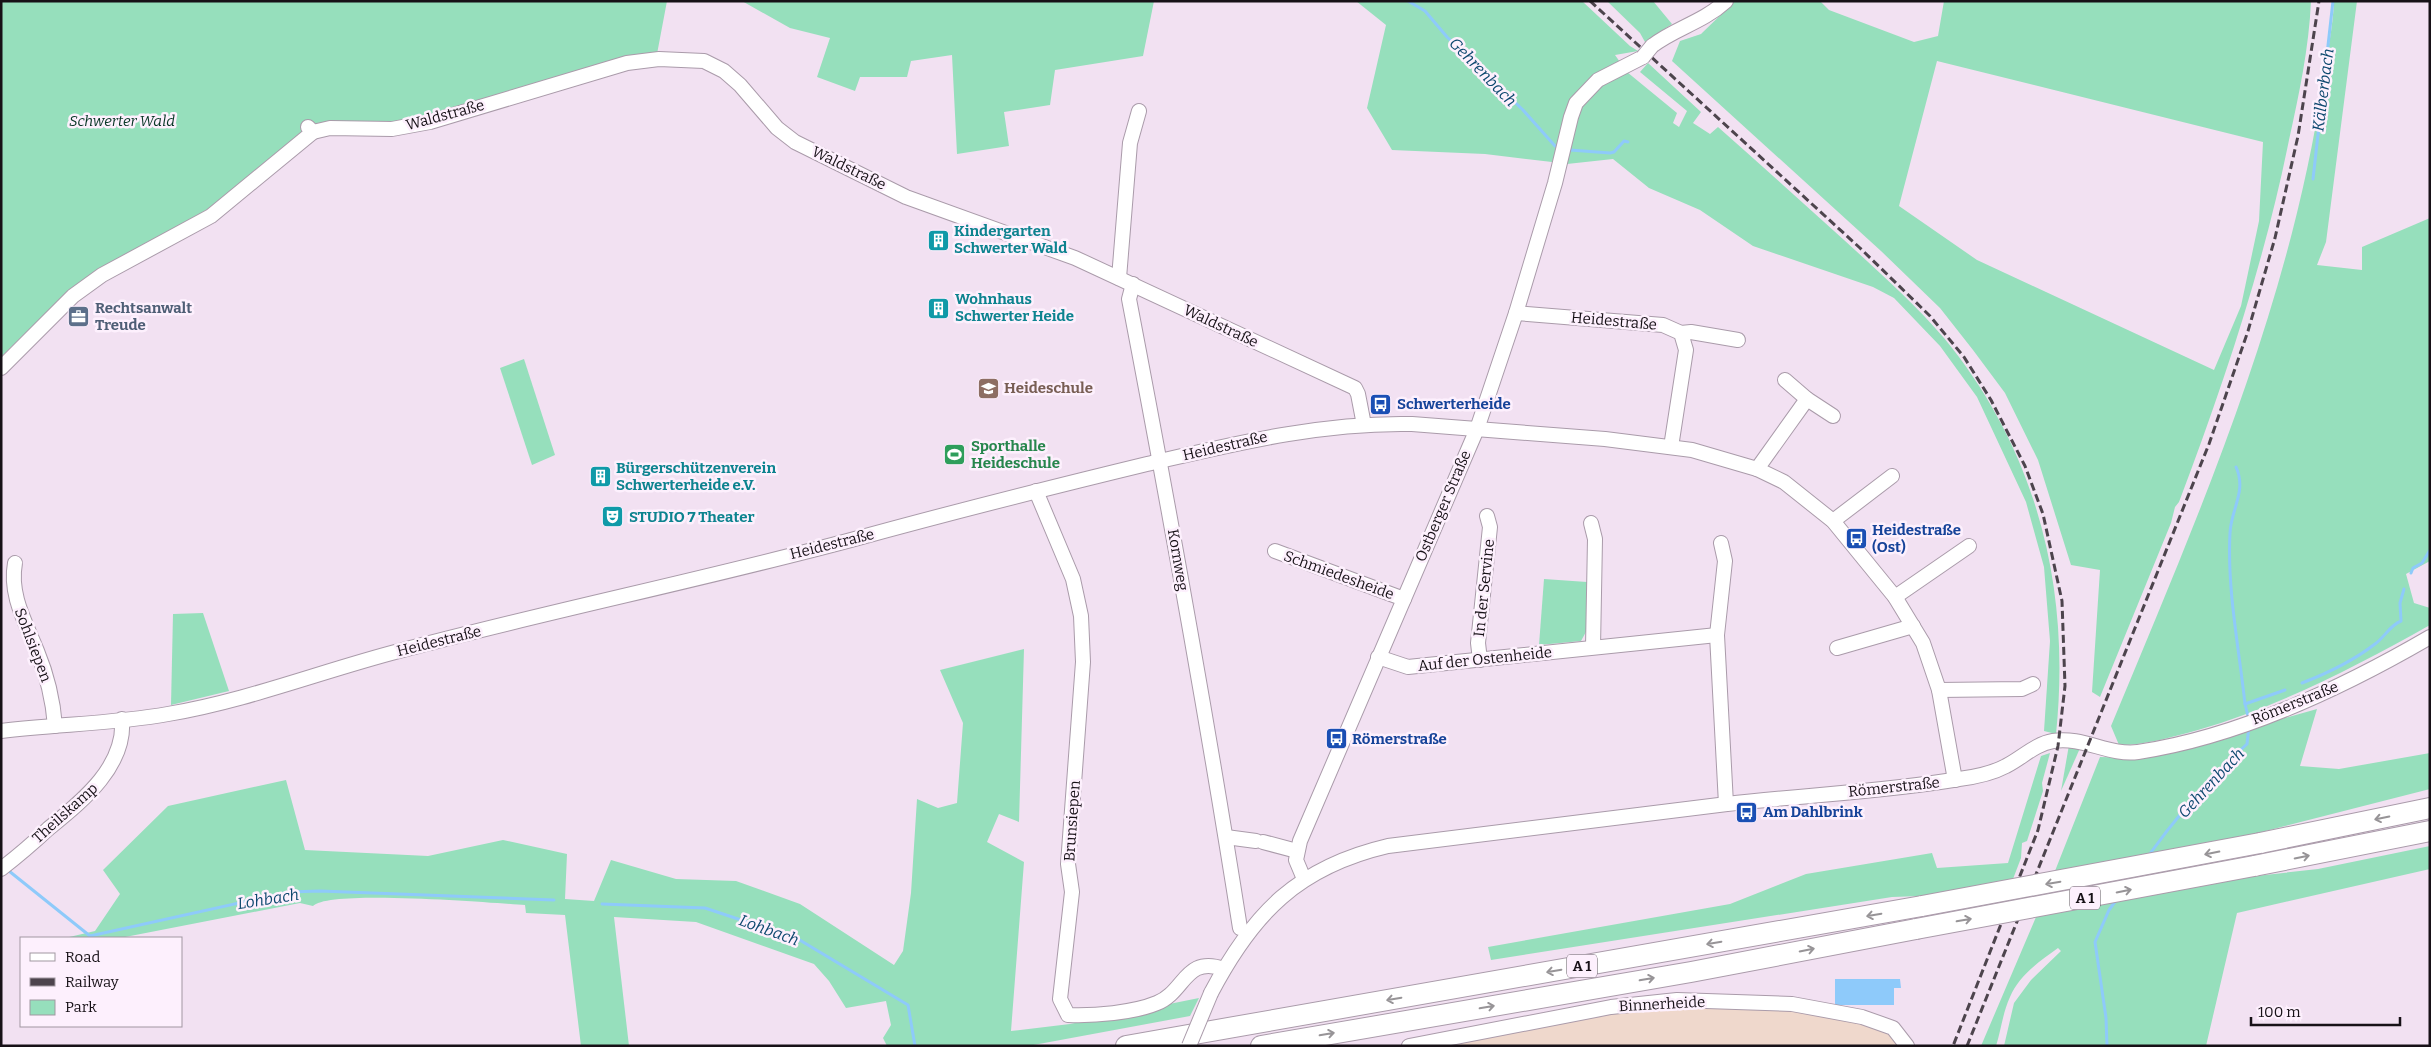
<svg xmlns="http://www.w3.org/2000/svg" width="2431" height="1047" font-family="Bitter,serif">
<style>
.industrial{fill:#efd8cc}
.green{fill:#96dfbc;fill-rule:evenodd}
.water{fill:#8ecafa}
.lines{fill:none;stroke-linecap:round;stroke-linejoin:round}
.stream{stroke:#8ecafa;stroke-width:3}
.minor-casing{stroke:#aa9baa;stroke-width:16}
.highway-casing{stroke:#aa9baa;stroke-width:22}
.minor{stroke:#fff;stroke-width:14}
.highway{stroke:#fff;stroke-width:20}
.rail{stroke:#4d444d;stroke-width:3;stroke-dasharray:8 4;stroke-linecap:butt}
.minor-bridge-casing{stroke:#aa9baa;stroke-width:16;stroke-linecap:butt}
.highway-bridge-casing{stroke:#aa9baa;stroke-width:22;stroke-linecap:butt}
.minor-bridge{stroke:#fff;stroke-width:14}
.highway-bridge{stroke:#fff;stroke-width:20}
.oneway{stroke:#979497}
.labels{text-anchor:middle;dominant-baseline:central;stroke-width:5;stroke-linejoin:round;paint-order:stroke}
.shield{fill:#fdf0fd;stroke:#5c545c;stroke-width:1}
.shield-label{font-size:14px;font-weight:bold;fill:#171117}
.street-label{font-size:15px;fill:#171117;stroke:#fdf0fd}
.park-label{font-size:15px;font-style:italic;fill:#073625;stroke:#fdf0fd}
.culture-label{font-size:15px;font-weight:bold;fill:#0d838f;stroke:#fdf0fd;text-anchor:start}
.service-label{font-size:15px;font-weight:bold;fill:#4e5e75;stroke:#fdf0fd;text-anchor:start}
.education-label{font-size:15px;font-weight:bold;fill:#785e54;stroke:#fdf0fd;text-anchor:start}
.transit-label{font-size:15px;font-weight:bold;fill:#164399;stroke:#fdf0fd;text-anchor:start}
.leisure-label{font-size:15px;font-weight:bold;fill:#27864d;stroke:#fdf0fd;text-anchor:start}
.water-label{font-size:16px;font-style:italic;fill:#0d486f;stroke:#fdf0fd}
</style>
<rect width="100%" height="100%" fill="#f2e1f2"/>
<polygon class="industrial" points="1805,1005 1905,1034 1907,1046 1432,1046 1645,1007"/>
<g class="green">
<path d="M1,1H667L657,54C578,66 504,97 427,117C416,120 404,123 393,124C367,126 341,119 314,124L208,209L74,286L1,357Z"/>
<polygon points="742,1 1154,1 1143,56 1055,70 1050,105 1004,112 1009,146 957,154 952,55 911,61 907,77 860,77 855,91 817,77 830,38 790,28"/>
<path d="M1356,1H1582L1630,46L1638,51L1615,55L1627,72L1677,113L1673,123L1679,127L1687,111L1640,72L1648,63L1701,112L1693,123L1710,134L1718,127C1760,164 1802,202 1844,240C1879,272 1914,303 1944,338C2038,452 2071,590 2056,734L2044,731L2050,641L2044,567L2026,502L1977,397L1940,346L1894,298L1873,287L1753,246L1700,210L1649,188L1613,159L1567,164L1555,154L1552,162L1485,154L1392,150L1367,108L1386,25Z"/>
<polygon points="1607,1 1653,1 1672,24 1645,42 1640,33"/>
<path d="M1735,1H1820L1829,10L1914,42L1938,36L1944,1H2311C2309,48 2299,94 2289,140C2264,264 2224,383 2179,502L2175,507L2171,523L2100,697L2092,692L2100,570L2071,565L2038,460L2005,393L1973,350L1940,308L1881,251L1672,61L1680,41L1701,34ZM1937,61L2263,142L2259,221L2241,306L2214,370L1977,260L1899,206Z"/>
<path d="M2334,1H2357L2326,242L2317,265L2362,270V247L2430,218V561L2406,574L2414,603L2430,608V625C2355,667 2280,706 2198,730C2172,737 2146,745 2119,745L2111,726C2198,517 2290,306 2323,81C2327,54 2333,28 2334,1Z"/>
<polygon points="524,359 555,455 532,465 500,368"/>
<polygon points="1544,579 1587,582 1587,630 1581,641 1539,645"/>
<polygon points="203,613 229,691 171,705 173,614"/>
<path d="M1024,649L1019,822L999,814L987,842L1024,862L1011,1031L1070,1024L1199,998L1190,1016L1028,1046H887L883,1038L891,1025L886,1001L846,1008L829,981L814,964L696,922L614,917L629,1046H581L565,915L526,913L525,905C494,903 328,889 313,906L300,903L120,938H65L95,931L120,894L103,870L168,806L286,780L305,850L428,856L503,840L567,854L565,899L594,901L611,860L676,879L736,881L800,904L894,965L903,951L911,893L917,799L938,808L957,803L963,723L940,670Z"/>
<polygon points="2317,709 2300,766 2339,769 2430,753 2430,789 2258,833 2055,871 2100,757 2142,758"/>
<polygon points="2069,745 2081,746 2061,791"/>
<polygon points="2050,753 2042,783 2043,791 2027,841 2022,843 2021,858 2013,879 1920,896 1892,897 1491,960 1488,947 1730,904 1806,874 1932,853 1937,868 2008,863 2041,756"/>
<path d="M2430,846V869L2237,913L2206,1046H2004L2014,1003L2031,980L2061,951L2058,948C2040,961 2019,975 2010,997C2003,1012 2001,1030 1996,1046H1981L2036,917L2256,876L2318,869Z"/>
</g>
<polygon class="water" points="1835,979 1900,979 1901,988 1894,988 1894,1005 1835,1005"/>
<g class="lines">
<g class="stream">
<polyline points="1408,1 1425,11 1447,37 1523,110 1555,146"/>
<polyline points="1570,150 1610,153 1614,152 1624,141 1628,142"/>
<polyline points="2313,179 2333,1"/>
<path d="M2236,467C2247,491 2231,509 2230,533C2227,590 2239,648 2245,704L2249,720"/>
<polyline points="2411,573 2413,568 2422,563 2430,550"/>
<path d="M2302,683C2328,673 2353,661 2375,644C2385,637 2389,626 2401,621L2400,603L2404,589"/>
<polyline points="2245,704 2285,690"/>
<path d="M2149,855C2177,816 2211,777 2247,744L2249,726"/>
<polyline points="9,871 90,936 289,892 320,891 554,900"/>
<polyline points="602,904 705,908 798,939 908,1005 915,1046"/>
<polyline points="2107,1046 2106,1018 2095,942 2109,910 2117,899"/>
</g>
<defs>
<g id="minor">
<path d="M1652,46C1675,28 1702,23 1726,1"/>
<polyline points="308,127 313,132 330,128 392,129 430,122 627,63 659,59 704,61 724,71 740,85 777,128 795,142 906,197 1075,258 1355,388 1358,394 1364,425"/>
<polyline points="1119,278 1130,143 1139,111"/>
<path d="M1133,284L1129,299C1169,508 1207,718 1240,928"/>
<polyline points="1516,313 1663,325 1681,333 1686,350 1671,447"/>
<polyline points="1681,333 1691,332 1738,340"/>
<polyline points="1,368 73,296 102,275 211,216 313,132"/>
<polyline points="1807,399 1833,416"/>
<polyline points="1757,469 1807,399 1785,380"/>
<path d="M1036,491L1073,579L1081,616L1083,662L1068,864L1072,892L1060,999L1068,1015C1094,1016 1133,1013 1157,1003C1185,992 1185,955 1224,969"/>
<polyline points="1833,521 1892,476"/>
<polyline points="1591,523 1595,539 1593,647"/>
<polyline points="1721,543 1725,561 1717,635 1726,804"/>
<polyline points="1275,551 1404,599"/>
<path d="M15,563C9,595 26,623 37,651C47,675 53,700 55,726"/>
<polyline points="1895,597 1969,546"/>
<polyline points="1837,648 1913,626"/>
<polyline points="1378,657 1408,667 1717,635"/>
<polyline points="1480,660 1478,643 1490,527 1487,516"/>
<polyline points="1939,690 2022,689 2033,684"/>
<path d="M1,731C56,724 113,724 168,714C246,701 322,671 399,651C549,611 701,580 851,540C949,513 1048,488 1147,464C1234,444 1321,422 1412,424L1605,439L1692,450L1757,469L1784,482L1833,521L1895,597L1923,643L1939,690L1955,780"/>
<polyline points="1226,837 1256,841"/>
<polyline points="1263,842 1297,851"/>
<path d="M1,869C18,856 33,843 48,829C81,802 126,767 122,719"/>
<polyline points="1304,879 1296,860 1300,841 1477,429 1516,313 1555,183 1571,117 1576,103 1598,80 1643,57"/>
<path d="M1211,993C1253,913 1298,867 1388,846C1501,833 1614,817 1727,804C1803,795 1884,792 1959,779C1975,777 1991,774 2006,766C2022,758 2035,744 2053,741C2083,736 2109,756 2138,752C2238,737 2344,687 2430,637"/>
<polyline points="1409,1046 1611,1007 1677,1000 1792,1004 1862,1017 1893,1028 1907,1046"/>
</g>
<g id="highway">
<polyline points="2260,843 2430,808"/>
<polyline points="2254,866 2430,831"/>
<polyline points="1126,1046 1922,906"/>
<polyline points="1261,1046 1691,972 1916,929"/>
</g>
</defs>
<use href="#minor" class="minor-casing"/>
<use href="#highway" class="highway-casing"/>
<use href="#minor" class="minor"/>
<use href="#highway" class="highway"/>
<g class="rail">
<polyline points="1590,1 1860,248 1930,316 1964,357 1991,400 2025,466 2043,514 2062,601 2065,686 2058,746 2038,830 1953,1046"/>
<polyline points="1967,1046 2209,444 2248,331 2275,238 2298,136 2319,1"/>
</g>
<defs>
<g id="minor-bridge">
<polyline points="1643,57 1652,46"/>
<polyline points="1189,1046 1211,993"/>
</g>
<g id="highway-bridge">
<polyline points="1922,906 2260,843"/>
<polyline points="1916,929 2254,866"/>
</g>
</defs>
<use href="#minor-bridge" class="minor-bridge-casing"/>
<use href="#highway-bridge" class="highway-bridge-casing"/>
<use href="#minor-bridge" class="minor-bridge"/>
<use href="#highway-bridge" class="highway-bridge"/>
</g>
<defs><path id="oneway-shaft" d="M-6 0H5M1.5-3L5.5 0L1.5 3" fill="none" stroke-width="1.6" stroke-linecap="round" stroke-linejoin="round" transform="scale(1.25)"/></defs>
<g class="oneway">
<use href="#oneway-shaft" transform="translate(2382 818) rotate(168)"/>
<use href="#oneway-shaft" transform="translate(2212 853) rotate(169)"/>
<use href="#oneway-shaft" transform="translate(2302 857) rotate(-11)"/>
<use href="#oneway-shaft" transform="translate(2053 883) rotate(170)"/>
<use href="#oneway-shaft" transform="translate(2124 891) rotate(-11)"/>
<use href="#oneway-shaft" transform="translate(1874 915) rotate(170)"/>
<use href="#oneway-shaft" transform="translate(1964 920) rotate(-10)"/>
<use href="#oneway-shaft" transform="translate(1714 943) rotate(170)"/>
<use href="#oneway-shaft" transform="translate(1807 950) rotate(-11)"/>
<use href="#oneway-shaft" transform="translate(1554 971) rotate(170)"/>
<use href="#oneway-shaft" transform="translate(1647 979) rotate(-10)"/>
<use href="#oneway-shaft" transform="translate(1394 999) rotate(170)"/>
<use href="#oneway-shaft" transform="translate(1487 1007) rotate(-10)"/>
<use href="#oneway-shaft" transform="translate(1327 1034) rotate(-10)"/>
</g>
<defs>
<symbol id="building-square" viewBox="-11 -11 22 22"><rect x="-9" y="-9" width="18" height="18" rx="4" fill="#0f9aa8" stroke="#fdf0fd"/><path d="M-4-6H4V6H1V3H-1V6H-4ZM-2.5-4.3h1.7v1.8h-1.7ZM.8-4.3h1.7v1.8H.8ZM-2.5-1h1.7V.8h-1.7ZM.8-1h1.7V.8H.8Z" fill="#fff"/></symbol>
<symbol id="office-square" viewBox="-11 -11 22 22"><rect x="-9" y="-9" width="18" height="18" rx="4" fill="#5c6f8a" stroke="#fdf0fd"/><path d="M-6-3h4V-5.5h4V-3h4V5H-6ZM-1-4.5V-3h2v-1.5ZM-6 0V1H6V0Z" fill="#fff"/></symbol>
<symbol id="school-square" viewBox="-11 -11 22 22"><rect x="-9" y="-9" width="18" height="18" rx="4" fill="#8d6e63" stroke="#fdf0fd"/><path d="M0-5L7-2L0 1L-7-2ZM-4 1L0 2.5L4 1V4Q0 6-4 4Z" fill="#fff"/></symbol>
<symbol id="bus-square" viewBox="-11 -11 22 22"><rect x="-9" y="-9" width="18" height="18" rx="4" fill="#1a4fb4" stroke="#fdf0fd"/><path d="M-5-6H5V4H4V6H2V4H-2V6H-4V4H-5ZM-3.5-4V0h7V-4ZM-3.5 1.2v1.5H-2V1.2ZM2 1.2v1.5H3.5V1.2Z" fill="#fff"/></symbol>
<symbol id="stadium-square" viewBox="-11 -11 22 22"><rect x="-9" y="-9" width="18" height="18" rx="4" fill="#2e9e5b" stroke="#fdf0fd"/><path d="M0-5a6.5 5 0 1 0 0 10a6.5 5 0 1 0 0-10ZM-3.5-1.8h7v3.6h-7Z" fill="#fff"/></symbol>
<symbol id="theatre-square" viewBox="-11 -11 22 22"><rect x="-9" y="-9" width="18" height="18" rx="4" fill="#0f9aa8" stroke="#fdf0fd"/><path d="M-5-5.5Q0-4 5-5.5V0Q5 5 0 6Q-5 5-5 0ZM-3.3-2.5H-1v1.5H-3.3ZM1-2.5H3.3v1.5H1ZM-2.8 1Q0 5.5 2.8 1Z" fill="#fff"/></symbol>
</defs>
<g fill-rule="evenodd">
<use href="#building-square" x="926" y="228" width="25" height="25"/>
<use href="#building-square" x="926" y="296" width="25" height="25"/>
<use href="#office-square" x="66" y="304" width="25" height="25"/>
<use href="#school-square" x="976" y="376" width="25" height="25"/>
<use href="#bus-square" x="1368" y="392" width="25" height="25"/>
<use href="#stadium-square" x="942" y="442" width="25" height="25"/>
<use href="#building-square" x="588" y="464" width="25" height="25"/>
<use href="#theatre-square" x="600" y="504" width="25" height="25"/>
<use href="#bus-square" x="1844" y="526" width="25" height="25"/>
<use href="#bus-square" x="1324" y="726" width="25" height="25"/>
<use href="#bus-square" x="1734" y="800" width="25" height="25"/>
</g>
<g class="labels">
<g class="shield">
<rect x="2070" y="886.5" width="30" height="23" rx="4"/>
<rect x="1567" y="954.5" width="30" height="23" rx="4"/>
</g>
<g class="shield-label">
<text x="2085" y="898">A 1</text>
<text x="1582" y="966">A 1</text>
</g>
<g class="street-label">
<text transform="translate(445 115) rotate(-15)">Waldstraße</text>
<text transform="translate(849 168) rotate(26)">Waldstraße</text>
<text transform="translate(1614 321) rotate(5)">Heidestraße</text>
<text transform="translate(1221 326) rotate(25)">Waldstraße</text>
<text transform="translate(1225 446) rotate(-13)">Heidestraße</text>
<text transform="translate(1443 506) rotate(-67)">Ostberger Straße</text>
<text transform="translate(832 544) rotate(-14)">Heidestraße</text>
<text transform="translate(1178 560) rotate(80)">Kornweg</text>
<text transform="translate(1339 575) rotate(20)">Schmiedesheide</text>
<text transform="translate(1484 588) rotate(-84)">In der Servine</text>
<text transform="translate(439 641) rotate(-14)">Heidestraße</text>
<text transform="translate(33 645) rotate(69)">Sohlsiepen</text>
<text transform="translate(1485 659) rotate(-6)">Auf der Ostenheide</text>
<text transform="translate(2295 703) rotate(-22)">Römerstraße</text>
<text transform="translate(1894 787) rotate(-6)">Römerstraße</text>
<text transform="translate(65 813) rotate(-42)">Theilskamp</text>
<text transform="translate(1072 821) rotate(-86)">Brunsiepen</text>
<text transform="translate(1662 1004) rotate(-3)">Binnerheide</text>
</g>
<g class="park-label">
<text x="122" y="121">Schwerter Wald</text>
</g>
<g class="culture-label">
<text x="954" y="231">Kindergarten<tspan x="954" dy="17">Schwerter Wald</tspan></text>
<text x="955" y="299">Wohnhaus<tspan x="955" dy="17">Schwerter Heide</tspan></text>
<text x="616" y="468">Bürgerschützenverein<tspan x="616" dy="17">Schwerterheide e.V.</tspan></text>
<text x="629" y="517">STUDIO 7 Theater</text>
</g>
<g class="service-label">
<text x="95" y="308">Rechtsanwalt<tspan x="95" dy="17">Treude</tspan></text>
</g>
<g class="education-label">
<text x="1004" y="388">Heideschule</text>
</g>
<g class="transit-label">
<text x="1397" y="404">Schwerterheide</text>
<text x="1872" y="530">Heidestraße<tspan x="1872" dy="17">(Ost)</tspan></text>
<text x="1352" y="739">Römerstraße</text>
<text x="1763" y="812">Am Dahlbrink</text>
</g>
<g class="leisure-label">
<text x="971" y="446">Sporthalle<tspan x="971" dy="17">Heideschule</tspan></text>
</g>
<g class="water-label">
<text transform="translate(1483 72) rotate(46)">Gehrenbach</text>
<text transform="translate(2323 90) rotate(-83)">Kälberbach</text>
<text transform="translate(2211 783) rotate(-47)">Gehrenbach</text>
<text transform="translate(268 899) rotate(-9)">Lohbach</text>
<text transform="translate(769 930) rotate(20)">Lohbach</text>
</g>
</g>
<rect width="2431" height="1047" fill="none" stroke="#171117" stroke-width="5"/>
<rect x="20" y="937" width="162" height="90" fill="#fdf0fd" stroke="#a197a1"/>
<rect x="30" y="953" width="25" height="8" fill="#ffffff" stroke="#a197a1"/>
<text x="65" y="962" font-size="15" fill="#171117">Road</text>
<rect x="30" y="978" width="25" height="8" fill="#4d444d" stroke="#a197a1"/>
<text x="65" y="987" font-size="15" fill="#171117">Railway</text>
<rect x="30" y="1000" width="25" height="15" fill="#96dfbc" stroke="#a197a1"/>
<text x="65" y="1012" font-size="15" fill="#171117">Park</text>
<path d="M2251 1017v8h149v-8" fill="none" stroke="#171117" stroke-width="2.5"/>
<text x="2258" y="1017" font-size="15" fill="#171117" stroke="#fdf0fd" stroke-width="4" paint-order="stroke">100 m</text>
</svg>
